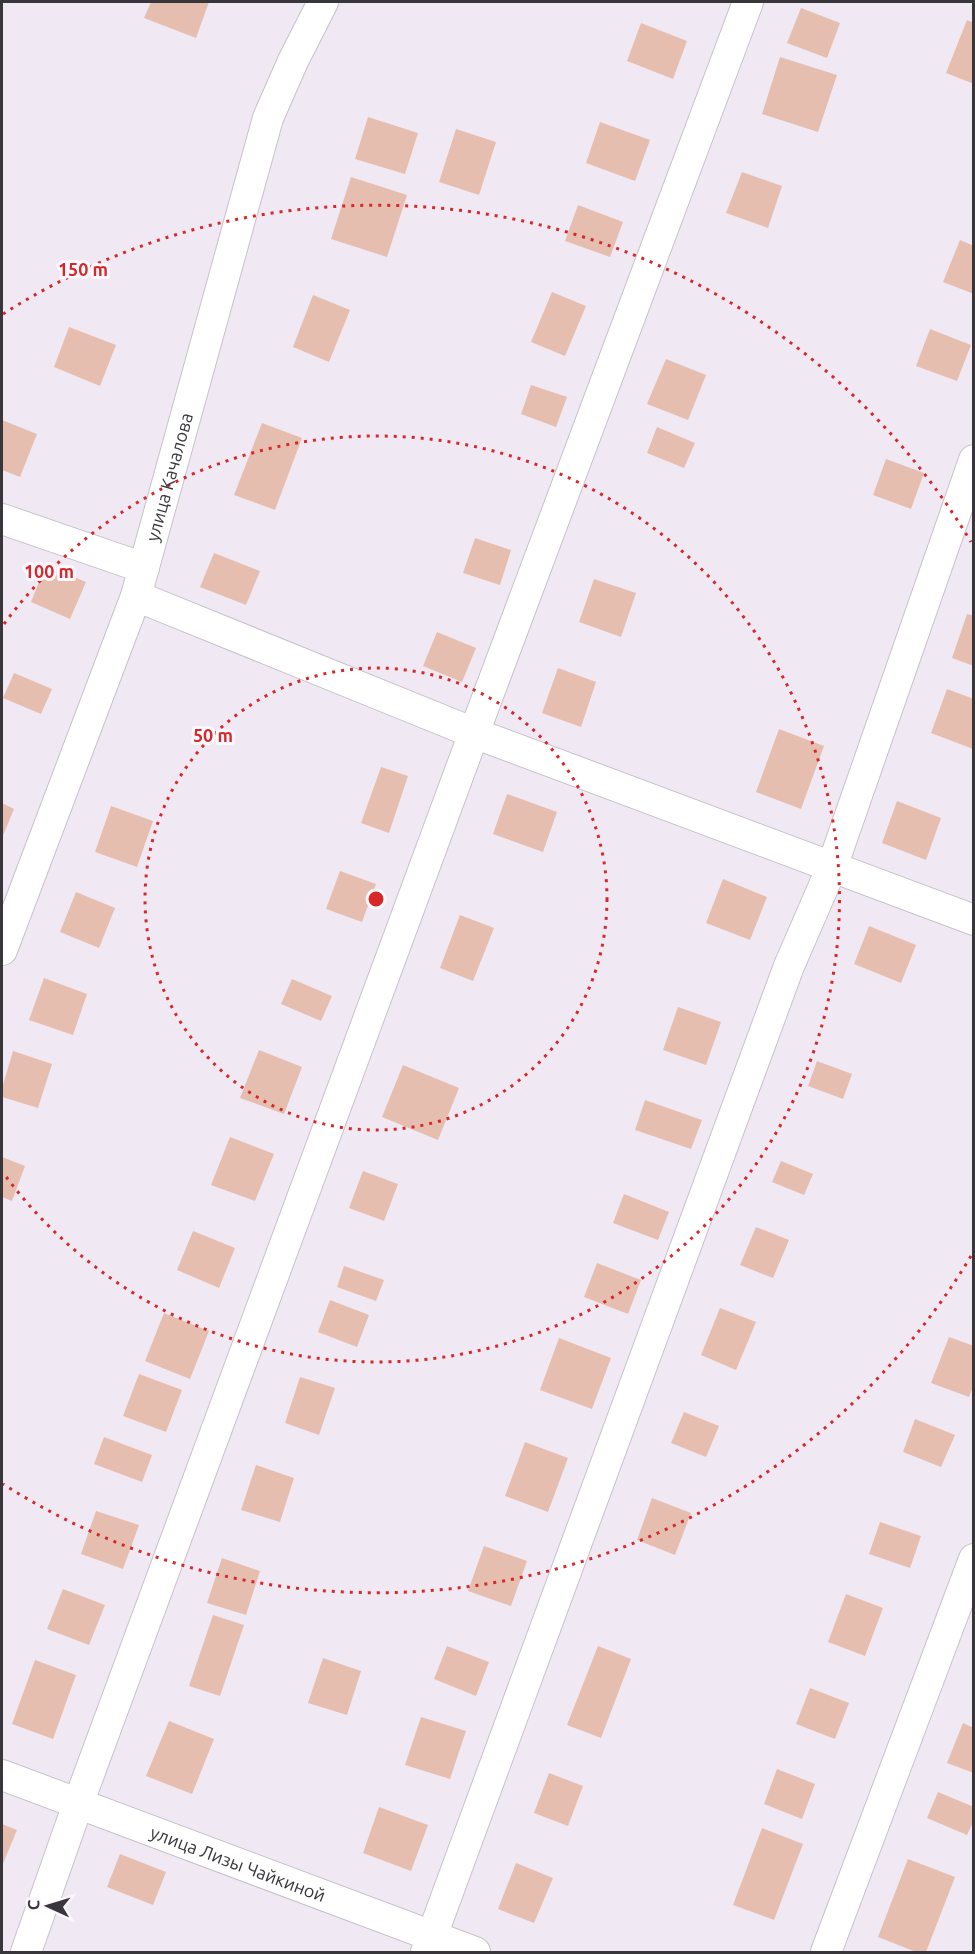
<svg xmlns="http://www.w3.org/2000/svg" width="975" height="1954" font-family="Ubuntu,sans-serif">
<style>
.building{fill:#e6beaf}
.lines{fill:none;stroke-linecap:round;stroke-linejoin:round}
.minor-casing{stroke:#c8c1ca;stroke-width:32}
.minor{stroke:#fff;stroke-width:30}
.ring{fill:none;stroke:#d62828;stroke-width:3;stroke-dasharray:3 6}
.labels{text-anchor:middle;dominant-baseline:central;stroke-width:6;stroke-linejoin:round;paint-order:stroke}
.street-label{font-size:18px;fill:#38363a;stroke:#fcf8fe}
.centre{fill:#d62828;stroke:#fcf8fe;stroke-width:3}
.ring-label{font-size:18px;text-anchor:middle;font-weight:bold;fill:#d62828;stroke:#fcf8fe;stroke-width:6;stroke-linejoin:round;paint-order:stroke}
</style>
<rect width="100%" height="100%" fill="#f0e9f3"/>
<g class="building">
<polygon points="151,2 209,2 196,38 144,18"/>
<polygon points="801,8 840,23 827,58 787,43"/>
<polygon points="967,20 974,23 974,84 946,73"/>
<polygon points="641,23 687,41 673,79 627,61"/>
<polygon points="780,57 837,75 818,132 762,114"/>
<polygon points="368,117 418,133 405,174 355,159"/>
<polygon points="600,122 650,140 635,181 586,163"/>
<polygon points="456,129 496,142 479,195 439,182"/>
<polygon points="742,172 782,186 768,228 726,213"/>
<polygon points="351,177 407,195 387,257 331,239"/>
<polygon points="578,205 623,222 610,257 565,241"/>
<polygon points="960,240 974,246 974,294 943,282"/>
<polygon points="552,292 586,306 565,356 531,342"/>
<polygon points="313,295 350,310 329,362 293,347"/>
<polygon points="69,327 116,345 100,386 54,367"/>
<polygon points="930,329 971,345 957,381 916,366"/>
<polygon points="666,359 706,375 688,420 647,404"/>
<polygon points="531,385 567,397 556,427 521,414"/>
<polygon points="2,420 37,434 20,477 2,470"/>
<polygon points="262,423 302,438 275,510 234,495"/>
<polygon points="657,427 695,443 684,468 647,453"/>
<polygon points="886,459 924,473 911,509 873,495"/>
<polygon points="475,538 511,550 500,585 463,573"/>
<polygon points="214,553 260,571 246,605 200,587"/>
<polygon points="46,565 86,582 70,619 31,602"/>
<polygon points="594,579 636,593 621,637 579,622"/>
<polygon points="967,614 974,616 974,666 952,658"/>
<polygon points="437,632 476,648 462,682 423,666"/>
<polygon points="558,668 596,682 581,727 542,713"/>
<polygon points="14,673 52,689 41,714 3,698"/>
<polygon points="947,689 974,699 973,749 931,733"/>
<polygon points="779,729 824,746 801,809 756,792"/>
<polygon points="381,767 408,776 389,833 361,823"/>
<polygon points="507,794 557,812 543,852 493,834"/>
<polygon points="897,801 941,818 926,860 882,843"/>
<polygon points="2,803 14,809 2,838"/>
<polygon points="111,806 153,821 137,867 95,852"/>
<polygon points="340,871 376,884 362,922 326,909"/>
<polygon points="723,879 767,897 750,940 706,923"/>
<polygon points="76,892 115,908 99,948 60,932"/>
<polygon points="460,915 494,928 473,981 440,968"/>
<polygon points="869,926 916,945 901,983 854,964"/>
<polygon points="44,978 87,994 73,1035 29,1020"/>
<polygon points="292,979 332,996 321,1021 281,1004"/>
<polygon points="678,1007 721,1022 706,1065 663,1050"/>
<polygon points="259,1050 302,1067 284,1114 240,1098"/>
<polygon points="13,1051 52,1064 38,1108 2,1097 2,1088"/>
<polygon points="817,1061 852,1074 843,1099 808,1086"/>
<polygon points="403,1065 459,1088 438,1140 382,1117"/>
<polygon points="645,1100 702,1120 691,1149 635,1130"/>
<polygon points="230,1137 274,1154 255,1201 211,1185"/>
<polygon points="2,1157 25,1166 12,1201 2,1197"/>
<polygon points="781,1161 813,1174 804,1195 772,1182"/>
<polygon points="363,1171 398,1184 384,1221 349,1208"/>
<polygon points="624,1194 669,1212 658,1240 613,1223"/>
<polygon points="756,1227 789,1240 773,1278 740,1265"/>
<polygon points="193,1231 235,1248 219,1288 177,1270"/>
<polygon points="597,1263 641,1280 628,1314 584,1297"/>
<polygon points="344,1266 384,1280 376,1301 337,1287"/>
<polygon points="330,1300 369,1315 357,1347 318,1332"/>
<polygon points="720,1308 756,1322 736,1370 701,1355"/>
<polygon points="164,1313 209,1331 190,1379 145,1361"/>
<polygon points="949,1337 974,1346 974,1384 969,1397 931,1383"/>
<polygon points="559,1338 611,1358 592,1409 540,1390"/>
<polygon points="139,1374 182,1390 166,1432 123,1416"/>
<polygon points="300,1377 335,1388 319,1435 285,1423"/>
<polygon points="684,1412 719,1426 706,1457 671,1443"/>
<polygon points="915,1419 955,1435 941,1467 903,1452"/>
<polygon points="104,1437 152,1455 142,1482 94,1464"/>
<polygon points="525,1442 568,1458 548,1512 505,1496"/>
<polygon points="256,1465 294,1478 280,1522 241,1510"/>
<polygon points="652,1498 691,1513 675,1555 637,1540"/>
<polygon points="96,1511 139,1525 123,1569 81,1554"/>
<polygon points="880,1522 921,1536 910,1568 869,1554"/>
<polygon points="484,1546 527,1561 511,1606 468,1591"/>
<polygon points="222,1558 260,1571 246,1615 207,1603"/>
<polygon points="63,1589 105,1605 89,1645 47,1629"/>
<polygon points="846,1594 883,1608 865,1656 828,1642"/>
<polygon points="213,1615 244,1625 220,1696 189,1686"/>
<polygon points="447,1646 489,1662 476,1696 434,1679"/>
<polygon points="598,1646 631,1659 601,1738 567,1725"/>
<polygon points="323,1658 361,1671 347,1715 308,1703"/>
<polygon points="35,1660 76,1675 53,1739 12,1724"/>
<polygon points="810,1688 849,1703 835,1739 796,1724"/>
<polygon points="421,1717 466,1731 450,1779 405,1765"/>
<polygon points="169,1721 214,1739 192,1794 146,1776"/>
<polygon points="963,1723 974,1728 974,1773 947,1763"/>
<polygon points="777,1769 815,1784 802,1819 764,1804"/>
<polygon points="549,1773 583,1786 568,1826 534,1813"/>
<polygon points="938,1792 974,1807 974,1820 967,1835 927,1818"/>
<polygon points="379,1807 428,1825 411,1871 363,1853"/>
<polygon points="2,1824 17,1830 2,1866"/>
<polygon points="762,1828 803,1844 774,1920 733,1905"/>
<polygon points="120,1854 166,1872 153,1905 107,1887"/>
<polygon points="908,1859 955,1877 926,1952 916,1952 878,1937"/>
<polygon points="516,1863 553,1878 534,1923 498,1909"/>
</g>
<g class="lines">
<defs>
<g id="minor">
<polyline points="2,519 144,568"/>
<polyline points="136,596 474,733 974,920"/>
<path id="s1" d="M2,950L136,596L268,118L293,61L323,2"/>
<path id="s2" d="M2,1775L475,1952"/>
<polyline points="26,1952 78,1804 474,733 748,2"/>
<polyline points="426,1952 789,966 832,867 974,460"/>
<polyline points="826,1952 974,1559"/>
</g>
</defs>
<use href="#minor" class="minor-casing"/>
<use href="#minor" class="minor"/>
</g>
<g class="ring">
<circle cx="376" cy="899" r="231"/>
<path d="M4 624A463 463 0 1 1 4 1174"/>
<path d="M971 1256A694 694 0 0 1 3 1484M3 314A694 694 0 0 1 971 542"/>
</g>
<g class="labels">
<g class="street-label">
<text stroke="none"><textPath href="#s1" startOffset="502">улица Качалова</textPath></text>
<text stroke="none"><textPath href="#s2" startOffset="252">улица Лизы Чайкиной</textPath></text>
</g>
</g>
<circle cx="376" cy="899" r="9" class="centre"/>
<g class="ring-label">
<text x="83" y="276">150 m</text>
<text x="49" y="578">100 m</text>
<text x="213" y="742">50 m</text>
</g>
<rect width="975" height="1954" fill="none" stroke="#38363a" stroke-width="6"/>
<g transform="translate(48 1906) rotate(274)" stroke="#fcf8fe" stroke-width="4.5" paint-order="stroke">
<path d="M0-4.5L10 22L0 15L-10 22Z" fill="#38363a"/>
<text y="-9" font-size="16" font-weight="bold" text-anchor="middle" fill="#38363a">С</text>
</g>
</svg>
